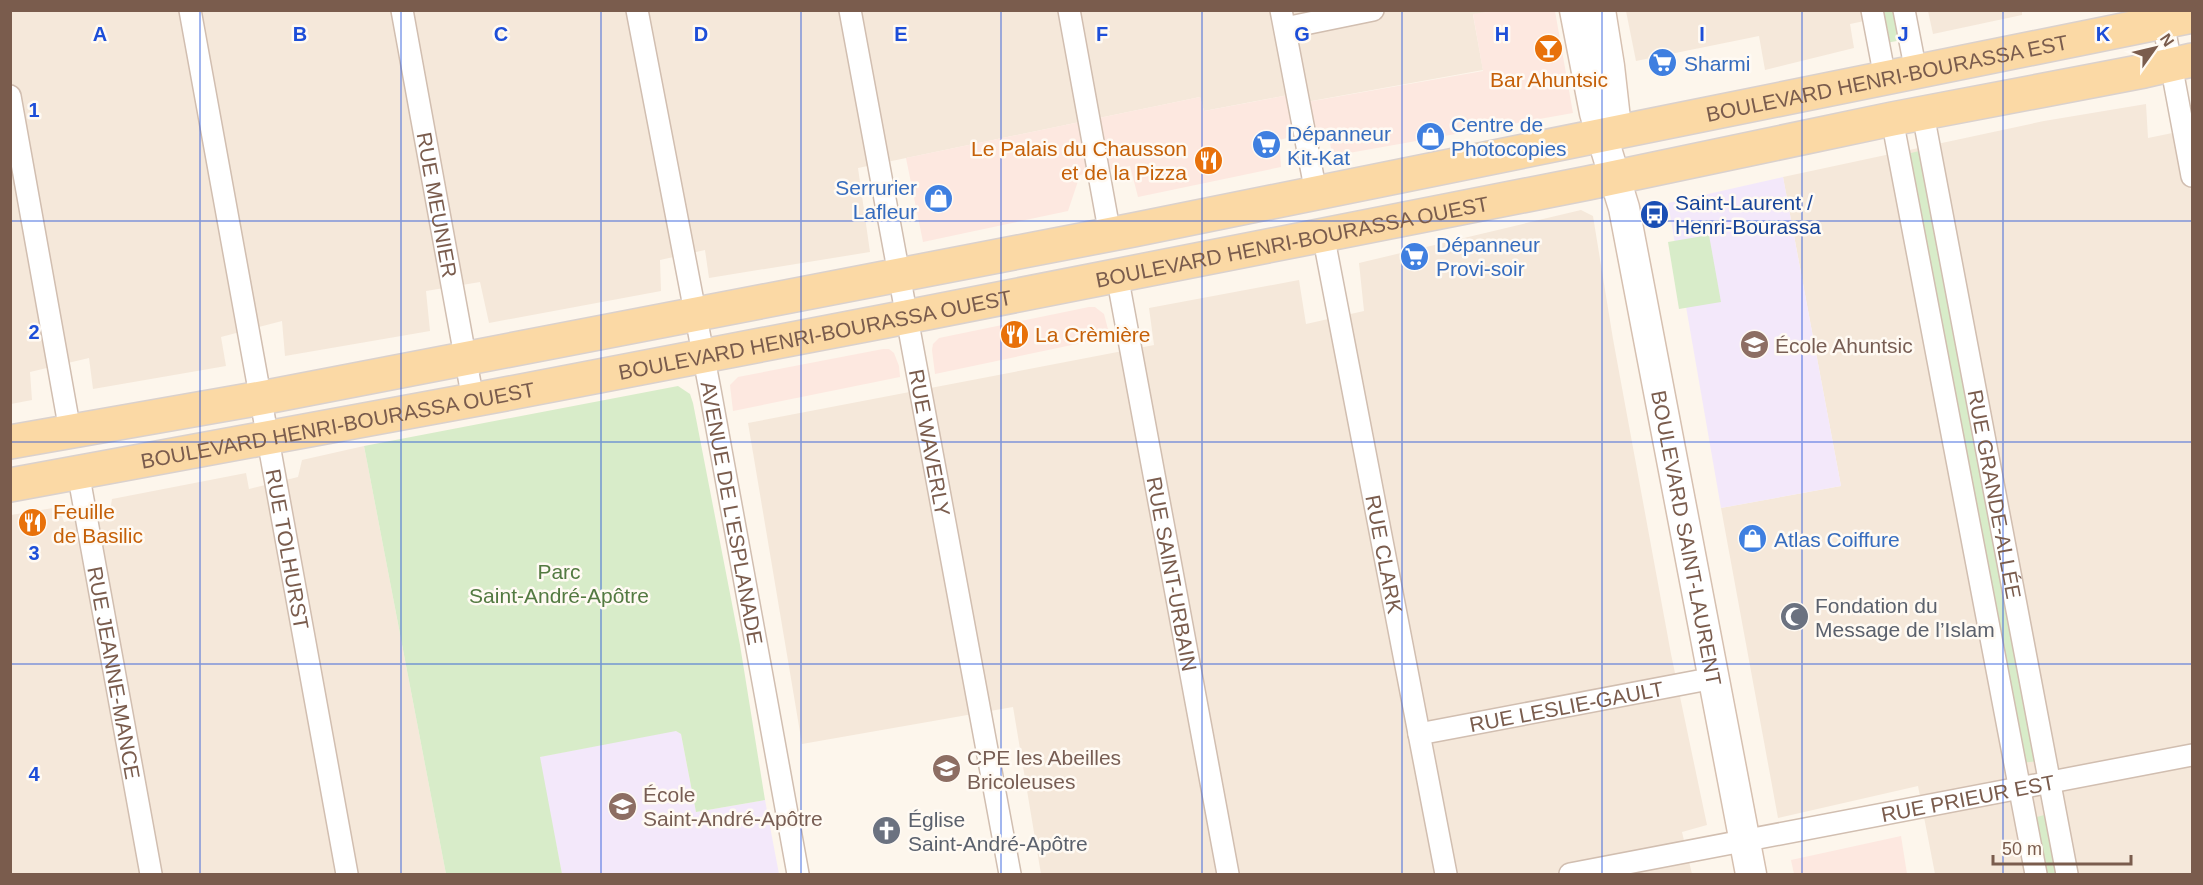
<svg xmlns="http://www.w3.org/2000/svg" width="2203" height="885" font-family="Arial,sans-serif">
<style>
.residential{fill:#f5e8da}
.commercial{fill:#fde8e0}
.education{fill:#f3e8fa}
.green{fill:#d8ecc9}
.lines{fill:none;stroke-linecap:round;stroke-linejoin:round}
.street-casing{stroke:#d1beb0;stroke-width:24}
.secondary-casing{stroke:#d6c0b0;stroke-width:33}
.primary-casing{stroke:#dad1cd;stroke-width:36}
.street{stroke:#fff;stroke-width:21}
.secondary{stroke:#fff;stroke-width:30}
.primary{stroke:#fbd9a5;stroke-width:33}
.grid{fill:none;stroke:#1d4ed8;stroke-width:1.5;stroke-opacity:0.55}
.labels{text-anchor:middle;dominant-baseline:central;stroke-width:5;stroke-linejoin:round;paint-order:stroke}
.shop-label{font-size:21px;fill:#366cbe;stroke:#fffaf3;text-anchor:start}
.street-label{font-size:21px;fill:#7a5c4d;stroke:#fffaf3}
.food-label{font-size:21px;fill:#c56008;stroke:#fffaf3;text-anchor:start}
.transit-label{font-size:21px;fill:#164399;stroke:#fffaf3;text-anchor:start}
.education-label{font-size:21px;fill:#785e54;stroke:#fffaf3;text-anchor:start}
.park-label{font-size:21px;fill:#537a41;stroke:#fffaf3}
.worship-label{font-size:21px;fill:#5b616d;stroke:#fffaf3;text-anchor:start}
.grid-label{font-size:20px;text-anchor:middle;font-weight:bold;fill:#1d4ed8;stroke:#fffaf3;stroke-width:5;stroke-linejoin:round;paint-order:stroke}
</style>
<rect width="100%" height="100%" fill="#fdf6ec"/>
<g class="residential">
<polygon points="11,11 1493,11 1473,15 1483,70 1306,102 1304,92 1204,111 1200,97 858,168 870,252 709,278 705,250 660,260 661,291 489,323 480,282 426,291 430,331 285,356 282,321 221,337 226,366 93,389 89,358 30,372 32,400 11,404"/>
<polygon points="1626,11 1913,11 1850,24 1854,48 1765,70 1759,36 1636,61"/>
<polygon points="1928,11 2022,11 2022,15 1933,34"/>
<polygon points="2146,104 2148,138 2192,129 2192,874 1935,874 1918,786 1778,818 1721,508 1841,486 1783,177 2044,121"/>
<polygon points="1581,210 1593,216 1613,339 1671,654 1707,825 1682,832 1692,874 1041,874 1013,707 802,744 748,423 1154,345 1149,308 1299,280 1306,324 1364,311 1359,263"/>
<polygon points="364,446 446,874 11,874 11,515 59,507 64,522 110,511 112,499 246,473 249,489 298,477 302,460"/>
</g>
<g class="commercial">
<polygon points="1493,11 1555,11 1573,113 1332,156 1328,128 1279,140 1281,167 1138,197 1130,166 1080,175 1068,211 923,242 906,158 1200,97 1204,111 1305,92 1307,102 1483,71 1473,14"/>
<polygon points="1089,307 1095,307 1104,314 1110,337 935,374 932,350 933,344 939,338"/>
<polygon points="883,349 889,349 894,353 899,366 900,377 733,411 730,385 738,377"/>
<polygon points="1901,836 1907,874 1794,874 1791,860"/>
</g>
<g class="education">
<polygon points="1783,177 1841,486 1721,508 1668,203"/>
<polygon points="672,731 676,731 681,734 696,812 765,800 779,874 562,874 539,757"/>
</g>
<g class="green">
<polygon points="1880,11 1896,11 1902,40 1886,43"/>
<polygon points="1923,150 2038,761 2022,763 1907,154"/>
<polygon points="1709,235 1721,302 1679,309 1668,242"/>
<polygon points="678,386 690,394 693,403 740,645 765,800 696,812 681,734 676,731 540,757 562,874 446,874 364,446"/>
<polygon points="2048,814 2060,874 2044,874 2033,818"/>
</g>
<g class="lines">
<defs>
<g id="street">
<path id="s1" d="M190,10L347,874"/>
<path id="s2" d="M402,10L473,400"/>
<path id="s3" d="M637,10L710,390L798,874"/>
<path id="s4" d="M850,10L1010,874"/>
<polyline points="1069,10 1110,235"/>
<polyline points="1281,10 1316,193"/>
<polyline points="1872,10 1885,78"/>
<polyline points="1904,10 1916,72"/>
<polyline points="2161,11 2192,176"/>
<polyline points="1285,28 1373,10"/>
<polyline points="10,96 70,431"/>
<path id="s5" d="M1923,114L2067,874"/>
<polyline points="1892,119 2036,874"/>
<path id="s6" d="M1323,234L1446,874"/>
<path id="s7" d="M1117,275L1228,874"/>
<path id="s8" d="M78,472L151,874"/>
<path id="s9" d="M1419,734L1714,678"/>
<path id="s10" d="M1570,874L2192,755"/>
</g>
<g id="secondary">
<path id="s11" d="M1575,10L1595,113L1624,208L1751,874"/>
<polyline points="1600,10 1609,66 1616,128"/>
</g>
<g id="primary">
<path id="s12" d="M10,442L261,398L1133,230L2192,16"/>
<path id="s13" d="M10,485L500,395L886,321L1588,183L1892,119L2144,71L2192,60"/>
</g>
</defs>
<use href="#street" class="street-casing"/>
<use href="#secondary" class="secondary-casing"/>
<use href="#primary" class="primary-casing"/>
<use href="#street" class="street"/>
<use href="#secondary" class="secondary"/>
<use href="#primary" class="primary"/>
</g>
<path class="grid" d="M200,10V874M401,10V874M601,10V874M801,10V874M1001,10V874M1202,10V874M1402,10V874M1602,10V874M1802,10V874M2003,10V874M10,221H2192M10,442H2192M10,664H2192"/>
<defs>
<symbol id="bar-disc" viewBox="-11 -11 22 22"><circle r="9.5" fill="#e8710a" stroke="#fffaf3"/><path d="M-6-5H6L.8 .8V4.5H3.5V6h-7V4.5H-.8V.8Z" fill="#fff"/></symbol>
<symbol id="supermarket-disc" viewBox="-11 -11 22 22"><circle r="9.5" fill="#3f7fe0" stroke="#fffaf3"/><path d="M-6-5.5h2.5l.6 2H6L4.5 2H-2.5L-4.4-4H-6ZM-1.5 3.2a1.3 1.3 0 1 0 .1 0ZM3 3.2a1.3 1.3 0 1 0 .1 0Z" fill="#fff"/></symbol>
<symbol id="shop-disc" viewBox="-11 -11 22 22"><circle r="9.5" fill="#3f7fe0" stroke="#fffaf3"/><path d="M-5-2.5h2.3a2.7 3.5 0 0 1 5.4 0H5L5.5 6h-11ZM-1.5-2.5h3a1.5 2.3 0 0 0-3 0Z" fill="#fff"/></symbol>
<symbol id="restaurant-disc" viewBox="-11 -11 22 22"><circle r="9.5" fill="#e8710a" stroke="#fffaf3"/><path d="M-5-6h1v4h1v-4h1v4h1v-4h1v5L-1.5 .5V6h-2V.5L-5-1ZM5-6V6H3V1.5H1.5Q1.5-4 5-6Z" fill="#fff"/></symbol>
<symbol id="bus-disc" viewBox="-11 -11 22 22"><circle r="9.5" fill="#1a4fb4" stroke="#fffaf3"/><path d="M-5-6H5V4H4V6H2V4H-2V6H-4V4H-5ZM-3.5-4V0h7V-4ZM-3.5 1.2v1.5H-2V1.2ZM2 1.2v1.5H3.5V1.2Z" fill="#fff"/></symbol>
<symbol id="school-disc" viewBox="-11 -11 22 22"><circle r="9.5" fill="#8d6e63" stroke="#fffaf3"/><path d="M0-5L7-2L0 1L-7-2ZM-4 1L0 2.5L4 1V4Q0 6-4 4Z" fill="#fff"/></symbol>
<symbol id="mosque-disc" viewBox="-11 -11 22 22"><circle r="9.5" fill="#6b7280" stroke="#fffaf3"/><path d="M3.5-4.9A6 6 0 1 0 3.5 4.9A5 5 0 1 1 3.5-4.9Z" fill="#fff"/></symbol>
<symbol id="church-disc" viewBox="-11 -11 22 22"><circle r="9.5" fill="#6b7280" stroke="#fffaf3"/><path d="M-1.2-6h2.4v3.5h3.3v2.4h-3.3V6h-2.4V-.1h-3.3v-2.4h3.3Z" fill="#fff"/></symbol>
</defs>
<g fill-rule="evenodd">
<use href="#bar-disc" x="1532" y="32" width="33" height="33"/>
<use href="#supermarket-disc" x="1646" y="46" width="33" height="33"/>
<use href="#shop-disc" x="1414" y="120" width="33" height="33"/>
<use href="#supermarket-disc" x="1250" y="128" width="33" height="33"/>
<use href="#restaurant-disc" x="1192" y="144" width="33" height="33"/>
<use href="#shop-disc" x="922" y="182" width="33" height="33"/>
<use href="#bus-disc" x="1638" y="198" width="33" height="33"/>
<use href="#supermarket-disc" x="1398" y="240" width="33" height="33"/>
<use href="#restaurant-disc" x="998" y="318" width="33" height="33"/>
<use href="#school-disc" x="1738" y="328" width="33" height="33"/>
<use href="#restaurant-disc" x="16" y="506" width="33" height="33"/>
<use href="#shop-disc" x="1736" y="522" width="33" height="33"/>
<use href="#mosque-disc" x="1778" y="600" width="33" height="33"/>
<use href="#school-disc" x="930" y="752" width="33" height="33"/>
<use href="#school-disc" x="606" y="790" width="33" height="33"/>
<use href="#church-disc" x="870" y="814" width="33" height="33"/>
</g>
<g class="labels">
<g class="shop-label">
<text x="1684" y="63">Sharmi</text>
<text x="1451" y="124">Centre de<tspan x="1451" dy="24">Photocopies</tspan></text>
<text x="1287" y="133">Dépanneur<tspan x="1287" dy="24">Kit-Kat</tspan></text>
<text x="917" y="187" text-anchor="end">Serrurier<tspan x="917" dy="24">Lafleur</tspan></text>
<text x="1436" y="244">Dépanneur<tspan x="1436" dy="24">Provi-soir</tspan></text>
<text x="1774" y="539">Atlas Coiffure</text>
</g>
<g class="street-label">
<text stroke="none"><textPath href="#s12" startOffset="1912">BOULEVARD HENRI-BOURASSA EST</textPath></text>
<text stroke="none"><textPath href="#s2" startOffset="198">RUE MEUNIER</textPath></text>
<text stroke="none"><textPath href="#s13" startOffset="1305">BOULEVARD HENRI-BOURASSA OUEST</textPath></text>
<text stroke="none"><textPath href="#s13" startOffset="819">BOULEVARD HENRI-BOURASSA OUEST</textPath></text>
<text stroke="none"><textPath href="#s13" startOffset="333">BOULEVARD HENRI-BOURASSA OUEST</textPath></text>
<text stroke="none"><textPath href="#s4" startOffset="440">RUE WAVERLY</textPath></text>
<text stroke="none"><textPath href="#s5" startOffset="387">RUE GRANDE-ALLÉE</textPath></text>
<text stroke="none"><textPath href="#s3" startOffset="512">AVENUE DE L'ESPLANADE</textPath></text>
<text stroke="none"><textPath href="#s11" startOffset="540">BOULEVARD SAINT-LAURENT</textPath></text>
<text stroke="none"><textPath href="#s1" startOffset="548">RUE TOLHURST</textPath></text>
<text stroke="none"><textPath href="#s6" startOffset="326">RUE CLARK</textPath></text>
<text stroke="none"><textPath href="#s7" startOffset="304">RUE SAINT-URBAIN</textPath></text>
<text stroke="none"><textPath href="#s8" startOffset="204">RUE JEANNE-MANCE</textPath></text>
<text stroke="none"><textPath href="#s9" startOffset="150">RUE LESLIE-GAULT</textPath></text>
<text stroke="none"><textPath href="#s10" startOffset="405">RUE PRIEUR EST</textPath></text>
</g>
<g class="food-label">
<text x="1549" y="79" text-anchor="middle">Bar Ahuntsic</text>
<text x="1187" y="148" text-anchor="end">Le Palais du Chausson<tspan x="1187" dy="24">et de la Pizza</tspan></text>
<text x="1035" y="334">La Crèmière</text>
<text x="53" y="511">Feuille<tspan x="53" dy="24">de Basilic</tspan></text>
</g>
<g class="transit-label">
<text x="1675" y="202">Saint-Laurent /<tspan x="1675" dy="24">Henri-Bourassa</tspan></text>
</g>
<g class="education-label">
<text x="1775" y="345">École Ahuntsic</text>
<text x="967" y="757">CPE les Abeilles<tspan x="967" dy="24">Bricoleuses</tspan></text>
<text x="643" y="794">École<tspan x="643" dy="24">Saint-André-Apôtre</tspan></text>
</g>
<g class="park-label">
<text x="559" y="571">Parc<tspan x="559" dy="24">Saint-André-Apôtre</tspan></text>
</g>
<g class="worship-label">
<text x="1815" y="605">Fondation du<tspan x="1815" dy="24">Message de l’Islam</tspan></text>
<text x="908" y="819">Église<tspan x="908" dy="24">Saint-André-Apôtre</tspan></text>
</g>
</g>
<g class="grid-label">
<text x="100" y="41">A</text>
<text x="300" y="41">B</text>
<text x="501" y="41">C</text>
<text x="701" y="41">D</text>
<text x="901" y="41">E</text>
<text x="1102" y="41">F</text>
<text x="1302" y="41">G</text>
<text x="1502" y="41">H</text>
<text x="1702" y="41">I</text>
<text x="1903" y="41">J</text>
<text x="2103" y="41">K</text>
<text x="34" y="117">1</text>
<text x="34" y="339">2</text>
<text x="34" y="560">3</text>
<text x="34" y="781">4</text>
</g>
<rect width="2203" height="885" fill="none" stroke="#7a5c4d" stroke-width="24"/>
<g transform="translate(2155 48) rotate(56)" stroke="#fffaf3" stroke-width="4.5" paint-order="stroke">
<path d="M0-4.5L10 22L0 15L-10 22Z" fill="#7a5c4d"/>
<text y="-9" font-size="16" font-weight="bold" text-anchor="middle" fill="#7a5c4d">N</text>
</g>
<path d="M1993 855v9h138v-9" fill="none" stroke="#7a5c4d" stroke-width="3"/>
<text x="2002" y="855" font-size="18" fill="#7a5c4d" stroke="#fffaf3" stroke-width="4.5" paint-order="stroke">50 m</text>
</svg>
